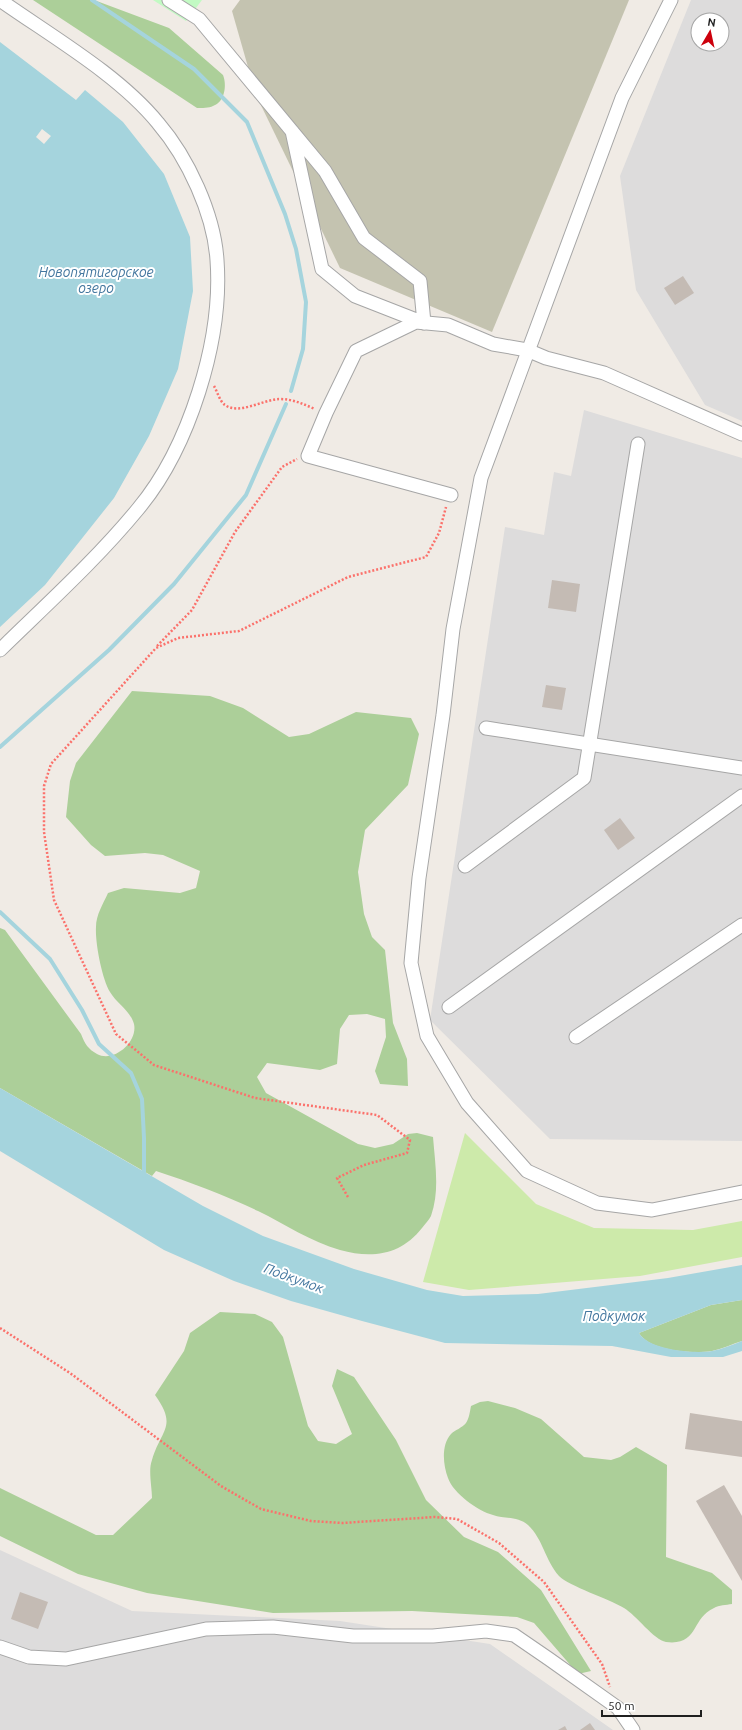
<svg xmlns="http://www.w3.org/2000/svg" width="742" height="1730" font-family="Ubuntu,sans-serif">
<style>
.residential{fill:#dddcdc;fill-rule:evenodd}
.construction{fill:#c4c3b0}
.grass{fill:#cdeaaa}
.forest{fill:#accf99}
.park{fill:#c2fac3}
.water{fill:#a5d4dd;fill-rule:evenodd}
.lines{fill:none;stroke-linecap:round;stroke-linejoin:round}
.stream{stroke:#a5d4dd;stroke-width:4}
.building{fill:#c4bbb4}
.minor-casing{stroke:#a6a6a6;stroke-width:15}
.path{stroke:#fb716b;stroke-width:2.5;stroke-dasharray:2 2;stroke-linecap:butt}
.minor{stroke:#fff;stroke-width:13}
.labels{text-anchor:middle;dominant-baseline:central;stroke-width:4;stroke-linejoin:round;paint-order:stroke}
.water-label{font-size:14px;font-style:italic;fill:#44779f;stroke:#fff}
</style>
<rect width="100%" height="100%" fill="#f0ebe5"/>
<g class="residential">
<path d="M691,0H742V421L705,405L636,290L620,176ZM698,20H722V44H698Z"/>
<polygon points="584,410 742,458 742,1141 550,1139 430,1020 505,527 544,535 554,472 571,476"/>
<polygon points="0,1550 132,1611 340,1621 490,1644 613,1730 0,1730"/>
</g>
<polygon class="construction" points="240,0 629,0 492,332 340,268 256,95 232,11"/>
<polygon class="grass" points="465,1133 536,1204 594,1228 693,1230 742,1221 742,1257 640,1276 469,1290 423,1282"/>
<g class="forest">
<path d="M33,0H94L169,28L223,75C227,85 225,102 213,106C209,108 202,108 197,108Z"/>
<path d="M132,691L210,696L243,708L289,737L309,734L356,712L411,718L419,734L408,785L365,830L358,872L364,914L372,937L385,950L393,1023L407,1059L408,1086L380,1084L375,1071L386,1037L385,1019L367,1014L349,1015L340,1029L337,1064L320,1070L267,1063L257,1077L266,1093L358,1144L375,1148L393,1144L408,1134L417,1133L433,1137C435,1163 440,1191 431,1216C429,1220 425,1224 422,1228C401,1255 372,1259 340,1250C311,1242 285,1224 258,1211C226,1196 190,1182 156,1171L152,1176L0,1088V928L5,930L81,1034C85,1044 88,1049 97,1054C114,1063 138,1042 134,1024C130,1010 117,1004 110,992C102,979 95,943 96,927C96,915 103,904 108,893L124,888L180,893L196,888L200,871L163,855L145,853L105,856L91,845L66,817L70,781L76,763Z"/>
<path d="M742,1300V1341C732,1344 722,1349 712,1351C693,1354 649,1351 639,1333L711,1305Z"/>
<path d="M220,1312L255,1314L272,1322L283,1337L308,1426L318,1441L336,1444L352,1434L332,1386L337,1369L354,1377L396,1440L426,1500L464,1537L498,1552L541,1590L591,1671L578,1674L534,1623L517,1617L412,1611L273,1613L147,1593L78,1574L0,1536V1488L96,1535H113L152,1498C152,1487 148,1470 152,1460C161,1429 178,1427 155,1395L184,1351L190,1333Z"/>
<path d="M488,1401L515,1408L541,1419L584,1457L611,1460L620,1457L636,1447L667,1465L666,1557L712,1573L732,1590V1604C726,1605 719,1605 714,1608C691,1618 699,1646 666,1642C654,1640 636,1615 624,1608C609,1599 569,1586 559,1576C545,1560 543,1539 528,1525C518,1516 504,1519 493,1515C478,1511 453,1493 448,1478C443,1465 441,1445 451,1434C455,1430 462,1428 466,1423C469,1419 470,1411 471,1406L480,1402Z"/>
</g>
<polygon class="park" points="153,0 202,0 186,21"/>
<g class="water">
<path d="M0,42L76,100L85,90L123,122L164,174L190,237L193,291L178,369L149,436L114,498L45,585L0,627ZM42,129L51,136L44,144L36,137Z"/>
<path d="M0,1088L203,1206L263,1236L354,1269L427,1290L463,1296L538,1294L668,1278L742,1265V1300L711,1305L639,1333C649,1350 694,1354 712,1351C722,1349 732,1345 742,1341V1351L723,1357H671L612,1346L445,1343L362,1321L291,1301L234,1281L164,1250L0,1151Z"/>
</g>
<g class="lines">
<g class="stream">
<polyline points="92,0 194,69 247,122 285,214 296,249 306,302 303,349 291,391"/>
<polyline points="0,747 109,650 174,584 246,495 286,404"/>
<polyline points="0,912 50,959 82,1010 99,1044 131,1073 142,1099 144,1138 144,1176"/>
</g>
</g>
<g class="building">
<polygon points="683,276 694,293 675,305 664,288"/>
<polygon points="552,580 580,584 576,612 548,608"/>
<polygon points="546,685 566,688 562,710 542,707"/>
<polygon points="620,818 635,838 618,850 604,830"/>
<polygon points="690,1413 742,1421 742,1457 685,1449"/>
<polygon points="724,1485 742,1516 742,1581 696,1501"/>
<polygon points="20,1592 48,1602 38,1629 11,1619"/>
<polygon points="590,1723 595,1730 580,1730"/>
<polygon points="565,1726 567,1730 558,1730"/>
</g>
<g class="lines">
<defs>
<g id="minor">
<path d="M0,0C51,36 119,75 158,123C188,158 214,214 217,260C223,340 189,448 138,509C96,560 47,604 0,650"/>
<polyline points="169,0 199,19 325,171 364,238 420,281 424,323 355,296 322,269 292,131"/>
<polyline points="671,0 622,98 481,478 453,629 443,715 419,878 411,963 427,1036 467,1103 527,1171 597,1203 652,1210 742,1192"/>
<polyline points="451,495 308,456 326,413 356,351 416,322 448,325 493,344 527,350 546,358 604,373 742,434"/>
<polyline points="486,728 742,768"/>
<polyline points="465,866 584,778 638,444"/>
<polyline points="449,1007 742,796"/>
<polyline points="576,1037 742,925"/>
<polyline points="0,1647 29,1657 66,1659 206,1629 273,1627 353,1636 433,1636 486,1631 514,1635 549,1659 618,1708 633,1730"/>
</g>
</defs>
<use href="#minor" class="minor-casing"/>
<g class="path">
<path d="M214,386C217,391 220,402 225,405C239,415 262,400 279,399C293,399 303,404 315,409"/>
<polyline points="157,646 192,610 235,532 282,467 297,459"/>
<polyline points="348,1197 337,1178 364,1165 407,1153 410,1140 377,1115 255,1098 154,1065 116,1034 54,900 44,832 44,786 51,764 156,648 178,638 239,631 348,577 426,557 439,533 446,507"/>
<polyline points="0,1328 70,1373 221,1486 261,1509 311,1521 342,1523 435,1517 457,1519 499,1543 544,1582 602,1664 610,1687"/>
</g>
<use href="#minor" class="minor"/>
</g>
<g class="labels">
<g class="water-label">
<text x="96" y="272">Новопятигорское<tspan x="96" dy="16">озеро</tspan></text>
<text transform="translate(294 1278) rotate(20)">Подкумок</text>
<text x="614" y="1316">Подкумок</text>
</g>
</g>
<g transform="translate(710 32) rotate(9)"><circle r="19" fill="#ffffff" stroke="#a5a5a5"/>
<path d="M0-3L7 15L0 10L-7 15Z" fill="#cd000c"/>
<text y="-6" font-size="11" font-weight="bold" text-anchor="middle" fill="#1f1f1f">N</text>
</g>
<path d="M602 1710v6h99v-6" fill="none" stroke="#1f1f1f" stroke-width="2"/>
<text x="608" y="1710" font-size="12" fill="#1f1f1f" stroke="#ffffff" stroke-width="3" paint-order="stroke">50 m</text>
</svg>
